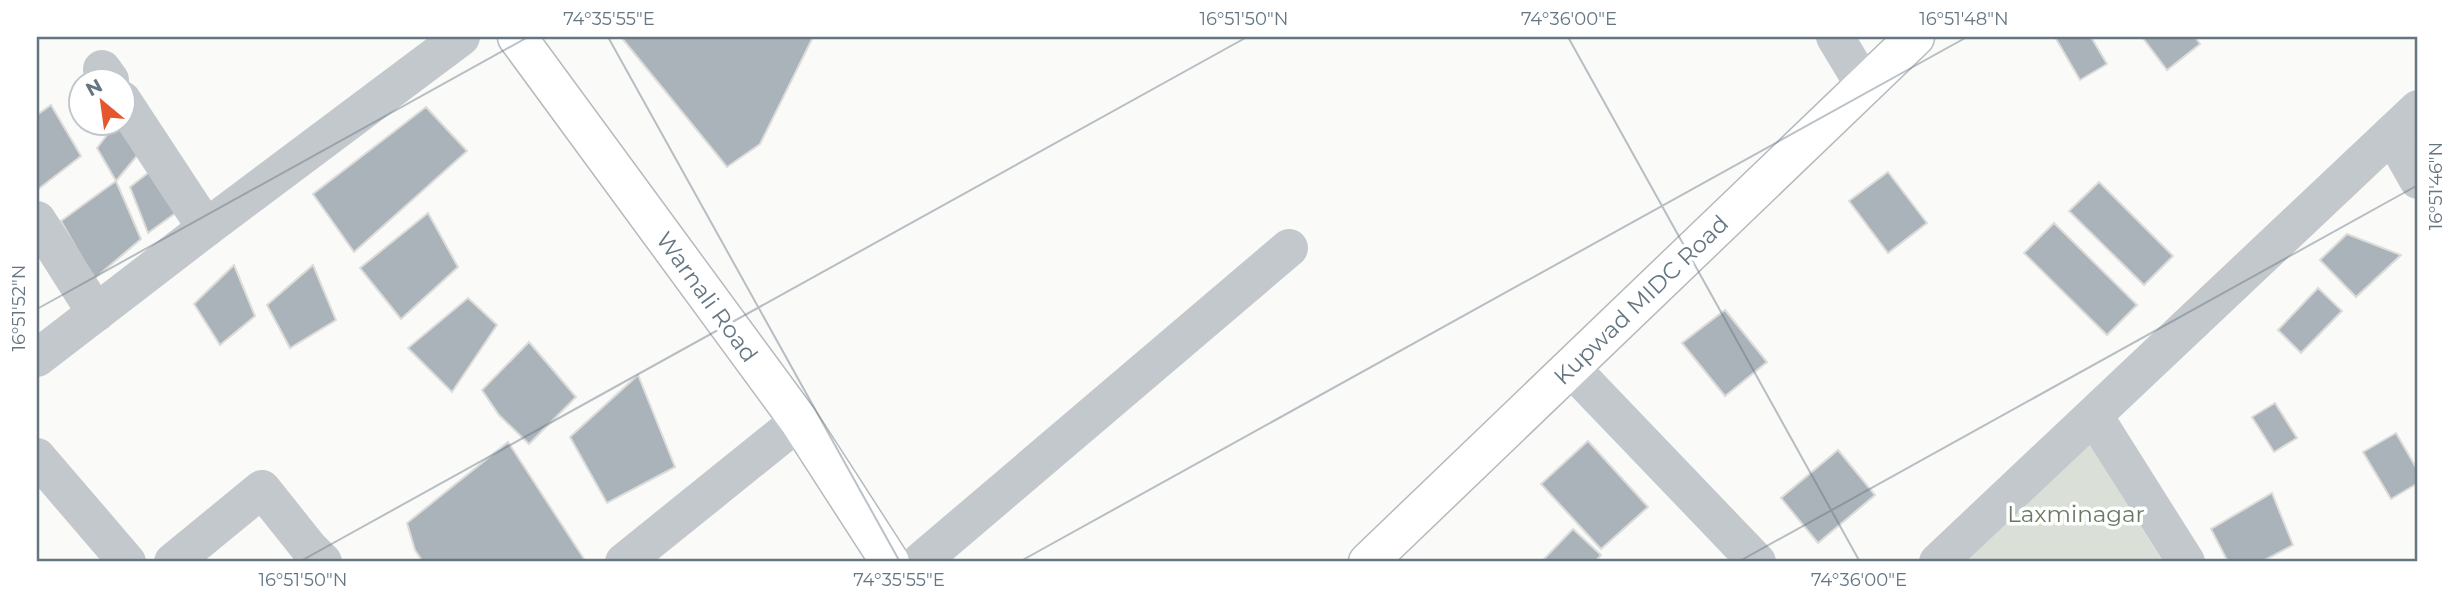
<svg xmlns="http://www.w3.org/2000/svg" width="2455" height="599" font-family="Montserrat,sans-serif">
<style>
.green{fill:#dadfd7}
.building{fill:#aab3b9;stroke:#dcdcda;stroke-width:2}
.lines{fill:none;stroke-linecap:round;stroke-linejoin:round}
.major-casing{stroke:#b5babe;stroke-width:41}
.minor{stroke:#c3c8cc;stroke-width:38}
.major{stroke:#fff;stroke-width:38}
.ticks{fill:none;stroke:#657683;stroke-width:2;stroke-opacity:0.45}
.labels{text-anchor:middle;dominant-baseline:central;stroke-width:7;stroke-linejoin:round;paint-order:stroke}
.street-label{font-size:23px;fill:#657683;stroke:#fff}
.park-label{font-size:23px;fill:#687a64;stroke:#fff}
.neatline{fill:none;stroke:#657683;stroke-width:2.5}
.ticks-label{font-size:18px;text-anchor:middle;fill:#657683}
</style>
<rect width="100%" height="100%" fill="#fafaf8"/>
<polygon class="green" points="2086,438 2163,562 1955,562"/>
<g class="building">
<polygon points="621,37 813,37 760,144 727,167"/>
<polygon points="2055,37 2091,37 2107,64 2080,80"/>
<polygon points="2145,37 2195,37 2200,44 2167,70 2143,38"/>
<polygon points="51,105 81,156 37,190 37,115"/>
<polygon points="426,107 467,151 354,252 313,194"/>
<polygon points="117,122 141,151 116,181 97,148"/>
<polygon points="157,166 181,209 148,233 130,187"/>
<polygon points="1888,172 1927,223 1888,253 1849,201"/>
<polygon points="116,181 141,239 94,279 61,221"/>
<polygon points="2099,182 2173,256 2144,285 2069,211"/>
<polygon points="428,213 458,267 401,319 360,268"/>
<polygon points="2054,223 2137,305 2107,335 2024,253"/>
<polygon points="2347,234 2401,255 2356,297 2320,260"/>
<polygon points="234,265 255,316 220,345 194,304"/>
<polygon points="313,265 336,320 290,348 267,305"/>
<polygon points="2318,288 2342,311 2301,353 2278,330"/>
<polygon points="468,298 497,325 452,392 408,348"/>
<polygon points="1725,310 1767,362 1725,396 1682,343"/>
<polygon points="529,342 576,397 529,444 499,415 482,390"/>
<polygon points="638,375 675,467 607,503 570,437"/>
<polygon points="2275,403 2297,438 2274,452 2252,417"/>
<polygon points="2396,433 2418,471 2418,483 2391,499 2363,452"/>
<polygon points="1588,441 1648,507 1601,549 1541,484"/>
<polygon points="508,442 586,562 423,562 415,550 407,523"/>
<polygon points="1838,450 1875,495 1818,543 1781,498"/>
<polygon points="2272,493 2293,545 2261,562 2228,562 2211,529"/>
<polygon points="1573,529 1601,555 1595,562 1546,562 1543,560"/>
</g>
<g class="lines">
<defs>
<g id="major">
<polyline points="517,37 799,421 890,562"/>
<polyline points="1368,562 1915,37"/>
</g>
</defs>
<use href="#major" class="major-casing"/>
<g class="minor">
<polyline points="1835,37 1864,85"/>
<polyline points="102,69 110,80"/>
<polyline points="122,100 206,228"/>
<polyline points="2392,134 2418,180"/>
<polyline points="37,220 96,313"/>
<polyline points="37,358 206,228 461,37"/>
<polyline points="1571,368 1757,562"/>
<polyline points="2094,416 2186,562"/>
<polyline points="37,457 127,562"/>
<polyline points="173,562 262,489 309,548 323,562"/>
<polyline points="624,562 799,421"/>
<polyline points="920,562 1289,248"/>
<polyline points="1938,562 2418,109"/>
</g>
<use href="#major" class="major"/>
</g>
<path class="ticks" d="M608,37L900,562M1568,37L1860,562M37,309L528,37M299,562L1247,37M1019,562L1967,37M1738,562L2418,185"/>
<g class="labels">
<g class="street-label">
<text transform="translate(707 297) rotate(54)">Warnali Road</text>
<text transform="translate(1641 300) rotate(-44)">Kupwad MIDC Road</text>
</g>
<g class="park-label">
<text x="2076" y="514">Laxminagar</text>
</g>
</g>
<rect width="2455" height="599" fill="none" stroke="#ffffff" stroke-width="77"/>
<g transform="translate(102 102) rotate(331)"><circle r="33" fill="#ffffff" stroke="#c1c8cd" stroke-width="2"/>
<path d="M0-5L12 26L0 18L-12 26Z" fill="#e4572e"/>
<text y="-10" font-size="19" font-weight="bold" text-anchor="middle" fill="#657683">N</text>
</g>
<rect x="38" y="38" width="2378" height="522" class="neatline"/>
<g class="ticks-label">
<text x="609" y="25">74°35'55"E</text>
<text x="1244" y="25">16°51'50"N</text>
<text x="1569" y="25">74°36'00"E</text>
<text x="1964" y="25">16°51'48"N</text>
<text transform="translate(2436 186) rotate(-90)" y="6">16°51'46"N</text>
<text transform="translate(19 308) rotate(-90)" y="6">16°51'52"N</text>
<text x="303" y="586">16°51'50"N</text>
<text x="899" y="586">74°35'55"E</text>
<text x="1859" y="586">74°36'00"E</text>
</g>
</svg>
